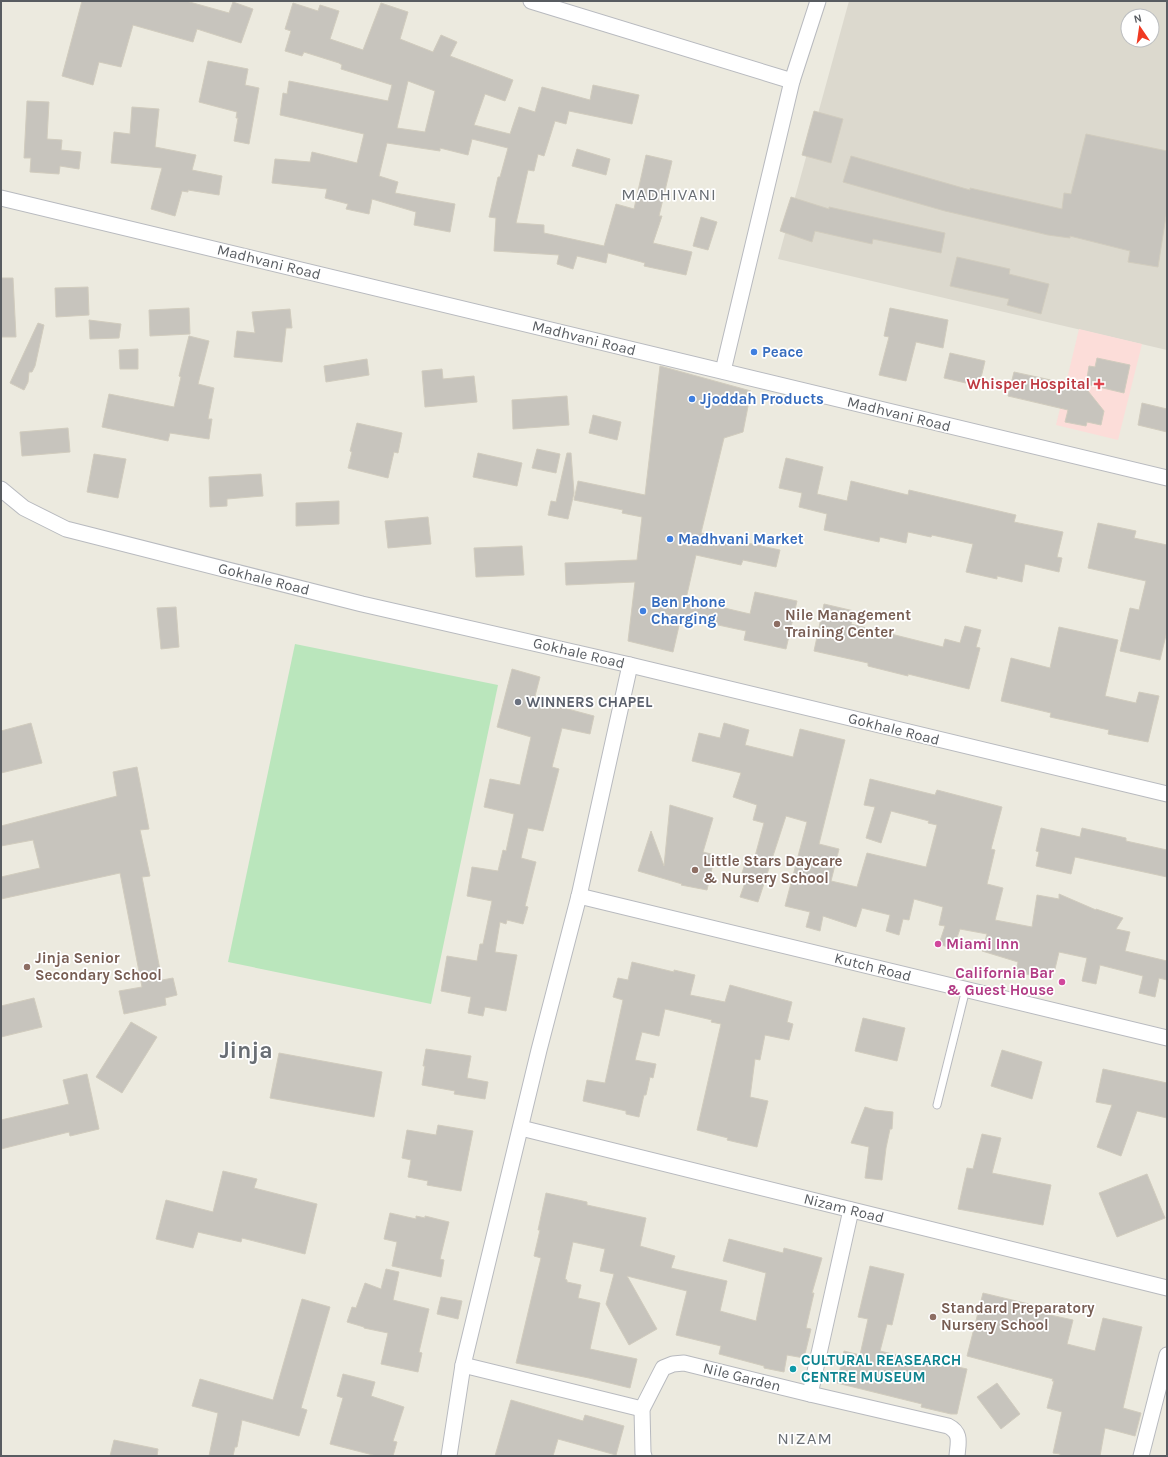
<svg xmlns="http://www.w3.org/2000/svg" width="1168" height="1457" font-family="Karla,sans-serif">
<style>
.education{fill:#dcd9ce;fill-rule:evenodd}
.medical{fill:#fcddd9}
.green{fill:#bae6bc}
.building{fill:#c7c4bd;stroke:#d1ccbe;fill-rule:evenodd}
.lines{fill:none;stroke-linecap:round;stroke-linejoin:round}
.service-casing{stroke:#b8babf;stroke-width:9}
.minor-casing{stroke:#b8babf;stroke-width:17}
.service{stroke:#fff;stroke-width:7}
.minor{stroke:#fff;stroke-width:15}
.shop-dot{fill:#3f7fe0;stroke:#fff;stroke-width:1.5}
.health-dot{fill:#e0444e;stroke:#fff;stroke-width:1.5}
.education-dot{fill:#8d6e63;stroke:#fff;stroke-width:1.5}
.worship-dot{fill:#6b7280;stroke:#fff;stroke-width:1.5}
.hotel-dot{fill:#d1479c;stroke:#fff;stroke-width:1.5}
.culture-dot{fill:#0f9aa8;stroke:#fff;stroke-width:1.5}
.labels{text-anchor:middle;dominant-baseline:central;stroke-width:3.5;stroke-linejoin:round;paint-order:stroke}
.street-label{font-size:15px;fill:#585c61;stroke:#fff}
.shop-label{font-size:15px;font-weight:bold;fill:#366cbe;stroke:#fff;text-anchor:start}
.health-label{font-size:15px;font-weight:bold;fill:#be3a42;stroke:#fff;text-anchor:end}
.education-label{font-size:15px;font-weight:bold;fill:#785e54;stroke:#fff;text-anchor:start}
.worship-label{font-size:15px;font-weight:bold;fill:#5b616d;stroke:#fff;text-anchor:start}
.hotel-label{font-size:15px;font-weight:bold;fill:#b23c85;stroke:#fff;text-anchor:start}
.culture-label{font-size:15px;font-weight:bold;fill:#0d838f;stroke:#fff;text-anchor:start}
.quarter-label{font-size:17px;letter-spacing:1px;fill:#696e74;stroke:#fff}
.town-label{font-size:23px;font-weight:bold;fill:#696e74;stroke:#fff}
</style>
<rect width="100%" height="100%" fill="#eceadf"/>
<path class="education" d="M849,1H1167V350L778,259ZM1128,16H1152V40H1128Z"/>
<polygon class="medical" points="1079,329 1142,344 1118,440 1056,425"/>
<polygon class="green" points="295,644 498,685 431,1004 228,962"/>
<g class="building">
<polygon points="82,1 186,1 229,13 233,2 253,9 241,43 197,29 193,42 133,25 121,67 99,62 93,85 62,76"/>
<path d="M293,3L318,11L320,5L339,11L330,39L363,50L381,3L408,12L400,39L433,52L441,35L457,42L450,56L513,80L505,101L485,94L474,125L510,134L519,107L535,112L542,87L590,100L593,85L639,95L632,124L569,111L566,124L555,121L544,156L538,154L534,171L528,170L516,223L544,225V233L604,246L616,204L634,209L646,155L672,161L659,216H662L653,243L692,252L686,275L644,266L645,263L608,253L606,263L577,256L573,269L557,264L559,255L494,251L496,218L489,217L498,177H500L508,148L472,139L468,155L440,148V151L387,143L379,176L398,182L395,193L455,204L450,232L414,225L416,212L372,199L369,214L346,209L348,204L325,198L327,189L272,183L275,159L310,162L312,152L357,163L364,134L280,115L283,93L287,94L289,81L388,101L392,85L341,69L342,65L339,63L304,52L302,56L285,51L291,31L285,29ZM408,81L435,91L425,132L397,128Z"/>
<polygon points="208,61 248,69 245,85 259,88 249,144 234,141 238,118 236,118 237,112 199,102"/>
<polygon points="27,101 49,102 47,139 62,140 61,150 81,152 79,169 60,166 59,174 30,172 31,158 24,158"/>
<polygon points="132,107 159,109 155,147 196,155 192,170 222,176 219,195 188,190 188,192 182,191 175,216 151,209 162,168 111,163 114,132 130,134"/>
<polygon points="814,111 843,119 831,163 802,155"/>
<polygon points="1086,134 1167,151 1167,210 1158,267 1128,262 1130,251 1070,236 1070,238 1048,235 945,211 843,182 851,156 970,190 970,188 1062,209 1064,193 1071,194"/>
<polygon points="577,149 610,159 606,175 572,166"/>
<polygon points="791,197 829,209 829,207 945,233 941,253 873,239 872,244 815,231 812,242 780,231"/>
<polygon points="701,217 717,222 708,250 693,246"/>
<polygon points="957,257 1010,269 1009,274 1049,284 1041,314 1007,305 1009,299 950,286"/>
<polygon points="1,278 13,278 16,337 1,337"/>
<polygon points="88,287 89,315 56,317 55,288"/>
<polygon points="189,308 190,334 150,336 149,310"/>
<polygon points="890,308 948,320 943,348 916,342 906,381 879,375 889,337 884,336"/>
<polygon points="290,309 292,328 286,328 282,362 234,357 237,331 255,333 252,312"/>
<polygon points="89,320 121,324 119,338 90,339"/>
<polygon points="38,323 44,325 35,366 32,372 29,372 28,382 24,390 10,383"/>
<polygon points="189,336 209,341 198,384 214,388 208,419 212,419 209,439 170,433 168,441 102,427 109,394 174,407 181,377 179,376"/>
<polygon points="138,349 138,369 120,369 119,350"/>
<polygon points="950,353 985,361 979,386 944,378"/>
<polygon points="1097,358 1130,365 1124,393 1086,384 1089,366 1095,367"/>
<polygon points="367,359 369,375 326,382 324,366"/>
<polygon points="660,366 751,391 743,432 724,438 701,533 780,550 776,567 743,560 741,565 696,555 686,599 750,614 755,592 797,601 786,649 744,640 746,631 681,617 673,652 628,641 635,582 566,585 565,563 637,560 642,517 622,513 623,510 574,500 578,481 645,495"/>
<polygon points="442,369 443,379 474,376 477,402 425,407 422,371"/>
<polygon points="1014,372 1074,385 1075,383 1084,386 1104,411 1101,425 1087,422 1086,426 1065,422 1068,410 1008,396"/>
<polygon points="567,396 569,425 513,429 512,400"/>
<polygon points="1142,403 1167,409 1167,432 1138,425"/>
<polygon points="593,415 621,422 617,440 589,433"/>
<polygon points="357,423 402,433 398,453 394,452 388,478 348,468 352,452 350,451"/>
<polygon points="68,428 70,452 22,456 20,432"/>
<polygon points="537,449 560,454 556,473 532,468"/>
<polygon points="478,453 522,463 517,486 473,477"/>
<polygon points="567,453 571,453 574,493 568,519 548,515 551,501 556,502"/>
<polygon points="94,454 126,459 118,498 87,492"/>
<polygon points="786,458 823,467 817,494 847,501 851,481 908,495 909,490 1016,515 1014,522 1063,532 1057,557 1062,558 1059,572 1025,564 1022,582 997,576 997,579 966,572 973,544 932,535 931,537 908,532 906,543 880,537 879,542 824,530 827,514 799,507 802,493 779,488"/>
<polygon points="261,474 263,496 227,499 227,506 210,507 209,477"/>
<polygon points="339,501 339,524 296,526 296,503"/>
<polygon points="428,517 431,544 388,548 385,521"/>
<polygon points="1098,523 1136,531 1134,538 1167,545 1167,631 1160,660 1120,651 1130,608 1139,610 1146,581 1088,568"/>
<polygon points="522,546 524,575 476,577 474,548"/>
<polygon points="824,604 854,611 851,624 943,647 945,639 960,643 965,626 981,630 976,647 980,648 969,689 908,674 908,676 868,666 868,663 814,651"/>
<polygon points="176,607 179,647 161,649 157,608"/>
<polygon points="1059,627 1118,640 1105,696 1136,703 1139,692 1159,696 1148,742 1108,734 1109,730 1050,717 1051,713 1001,701 1011,658 1050,668"/>
<polygon points="512,669 540,677 534,700 594,716 590,734 562,728 552,767 559,769 543,831 528,828 521,858 536,862 525,906 528,907 523,924 507,920 506,924 500,922 495,952 517,955 506,1011 485,1007 483,1016 468,1013 471,997 441,991 447,956 477,961 480,944 483,944 492,901 467,896 472,867 498,871 503,850 506,851 514,814 484,807 490,779 520,785 531,737 497,727"/>
<polygon points="31,723 42,763 1,773 1,731"/>
<polygon points="724,723 749,730 745,745 793,757 800,729 845,740 819,844 839,849 831,881 857,887 867,853 926,867 937,825 928,823 929,821 891,811 881,843 866,838 875,807 864,805 870,779 935,795 937,790 1002,807 991,849 995,850 987,884 1003,888 995,920 1032,927 1037,895 1059,899 1059,894 1096,910 1096,909 1123,918 1116,929 1130,932 1125,951 1167,961 1167,980 1159,978 1155,997 1139,993 1143,976 1100,965 1096,984 1082,981 1087,958 1059,952 1054,973 1037,969 1035,976 1016,972 1018,962 982,951 987,934 960,929 953,949 939,944 945,926 939,925 943,907 914,899 909,920 903,919 899,935 886,931 890,915 862,908 856,927 823,916 820,931 806,927 810,912 785,906 807,822 786,816 758,902 740,897 748,874 742,873 747,858 754,860 764,823 753,820 757,805 733,797 741,773 692,761 699,733 720,738"/>
<polygon points="137,767 149,829 140,830 150,876 142,877 162,980 173,978 177,995 165,998 166,1005 124,1014 119,991 142,987 120,873 1,899 1,877 40,868 33,840 1,846 1,826 117,796 113,772"/>
<polygon points="670,805 713,818 703,852 715,855 707,890 681,885 682,884 638,871 651,831 664,866"/>
<polygon points="1041,828 1080,837 1082,828 1126,838 1126,841 1167,850 1167,877 1075,857 1071,874 1036,866 1039,852 1036,851"/>
<polygon points="632,962 674,972 674,970 695,975 690,995 725,1002 730,985 792,1002 787,1022 793,1024 789,1040 765,1035 760,1060 755,1059 750,1097 768,1101 757,1147 727,1140 728,1138 697,1130 721,1024 711,1022 712,1020 665,1009 659,1036 642,1032 635,1060 656,1064 653,1078 650,1077 646,1095 644,1095 639,1117 626,1114 626,1111 583,1101 587,1080 605,1083 623,1000 613,997 618,978 628,980"/>
<polygon points="34,998 42,1027 1,1037 1,1006"/>
<polygon points="863,1018 905,1028 897,1061 855,1051"/>
<polygon points="131,1022 157,1037 122,1093 96,1077"/>
<polygon points="426,1049 471,1056 467,1078 488,1082 485,1099 454,1094 455,1091 422,1085 425,1066 423,1066"/>
<polygon points="1002,1050 1042,1062 1032,1099 991,1086"/>
<polygon points="279,1053 382,1072 374,1117 270,1098"/>
<polygon points="1103,1069 1167,1083 1167,1118 1137,1111 1121,1156 1097,1147 1112,1105 1096,1102"/>
<polygon points="87,1074 99,1129 70,1136 69,1132 1,1149 1,1120 69,1104 63,1080"/>
<polygon points="865,1107 875,1110 893,1112 892,1129 890,1129 886,1148 882,1180 865,1178 869,1147 851,1143"/>
<polygon points="438,1125 473,1131 461,1191 427,1185 428,1181 408,1177 411,1160 402,1158 407,1130 436,1135"/>
<polygon points="982,1134 1001,1138 992,1173 1051,1185 1043,1225 958,1209 967,1168 973,1169"/>
<polygon points="223,1171 257,1179 254,1188 317,1204 305,1254 242,1238 241,1242 198,1232 193,1248 156,1239 166,1200 213,1212"/>
<polygon points="1147,1174 1165,1218 1117,1237 1099,1193"/>
<polygon points="546,1193 587,1202 587,1205 646,1218 640,1246 675,1256 671,1268 727,1281 720,1311 756,1321 766,1273 723,1261 729,1239 783,1253 784,1248 822,1258 812,1293 814,1293 806,1328 811,1329 804,1358 787,1355 784,1372 764,1368 764,1366 719,1354 721,1346 676,1335 687,1291 627,1276 657,1329 629,1345 606,1304 614,1274 600,1271 605,1249 573,1242 565,1279 567,1280 567,1282 581,1285 578,1298 600,1303 590,1349 637,1359 630,1388 589,1378 516,1363 541,1258 534,1256 540,1230 538,1230"/>
<polygon points="390,1213 416,1219 416,1216 425,1218 425,1216 449,1222 440,1259 444,1260 441,1277 392,1266 397,1242 384,1239"/>
<polygon points="870,1266 904,1274 892,1325 887,1324 880,1351 931,1363 931,1361 967,1369 957,1414 951,1414 921,1407 922,1404 837,1383 844,1351 860,1355 868,1319 858,1317"/>
<polygon points="386,1269 399,1272 393,1300 429,1309 419,1352 422,1353 418,1372 381,1364 388,1333 364,1328 364,1327 347,1322 352,1307 356,1308 365,1283 381,1289"/>
<polygon points="983,1293 1033,1305 1032,1311 1073,1320 1067,1344 1095,1351 1103,1318 1142,1327 1123,1408 1141,1413 1135,1436 1105,1428 1100,1456 1060,1456 1060,1454 1053,1453 1062,1412 1047,1408 1054,1381 1052,1381 1053,1379 967,1356"/>
<polygon points="441,1297 462,1301 458,1319 437,1314"/>
<polygon points="302,1299 330,1307 301,1408 307,1410 299,1436 242,1420 237,1447 235,1447 233,1456 209,1456 218,1413 192,1406 200,1379 273,1400"/>
<polygon points="343,1374 375,1382 371,1396 404,1407 393,1441 397,1442 393,1456 377,1456 330,1444 343,1398 337,1396"/>
<polygon points="997,1383 1020,1414 1001,1429 977,1397"/>
<polygon points="511,1400 583,1421 585,1415 624,1426 616,1455 558,1439 553,1456 495,1456"/>
<polygon points="114,1440 158,1449 157,1456 110,1456"/>
</g>
<g class="lines">
<defs>
<polyline id="service" points="937,1105 966,989"/>
<g id="minor">
<polyline points="531,1 792,81"/>
<polyline points="1,198 1167,478"/>
<polyline points="723,371 792,81 818,1"/>
<polyline points="1,489 24,508 66,529 362,604 630,665 1167,794"/>
<polyline points="579,896 1167,1038"/>
<path d="M521,1128C736,1182 952,1234 1167,1288"/>
<polyline points="463,1365 642,1409"/>
<polyline points="810,1394 851,1210"/>
<polyline points="449,1456 463,1365 539,1050 579,896 630,665"/>
<path d="M644,1456L643,1453L642,1409L663,1368L673,1364L684,1363L810,1394L948,1426C962,1433 958,1443 957,1456"/>
<polyline points="1141,1456 1167,1355"/>
</g>
</defs>
<use href="#service" class="service-casing"/>
<use href="#minor" class="minor-casing"/>
<use href="#service" class="service"/>
<use href="#minor" class="minor"/>
</g>
<g class="shop-dot">
<circle cx="754" cy="352" r="4"/>
<circle cx="692" cy="399" r="4"/>
<circle cx="670" cy="539" r="4"/>
<circle cx="643" cy="611" r="4"/>
</g>
<path class="health-dot" d="M1097 378h4v4h4v4h-4v4h-4v-4h-4v-4h4z"/>
<g class="education-dot">
<circle cx="777" cy="624" r="4"/>
<circle cx="695" cy="870" r="4"/>
<circle cx="27" cy="967" r="4"/>
<circle cx="933" cy="1317" r="4"/>
</g>
<circle class="worship-dot" cx="518" cy="702" r="4"/>
<g class="hotel-dot">
<circle cx="938" cy="944" r="4"/>
<circle cx="1062" cy="982" r="4"/>
</g>
<circle class="culture-dot" cx="793" cy="1369" r="4"/>
<g class="labels">
<g class="street-label">
<text transform="translate(269 262) rotate(14)">Madhvani Road</text>
<text transform="translate(584 338) rotate(14)">Madhvani Road</text>
<text transform="translate(899 414) rotate(14)">Madhvani Road</text>
<text transform="translate(264 579) rotate(14)">Gokhale Road</text>
<text transform="translate(579 653) rotate(13)">Gokhale Road</text>
<text transform="translate(894 729) rotate(14)">Gokhale Road</text>
<text transform="translate(873 967) rotate(14)">Kutch Road</text>
<text transform="translate(844 1208) rotate(14)">Nizam Road</text>
<text transform="translate(742 1377) rotate(14)">Nile Garden</text>
</g>
<g class="shop-label">
<text x="762" y="352">Peace</text>
<text x="700" y="399">Jjoddah Products</text>
<text x="678" y="539">Madhvani Market</text>
<text x="651" y="602">Ben Phone<tspan x="651" dy="17">Charging</tspan></text>
</g>
<g class="health-label">
<text x="1090" y="384">Whisper Hospital</text>
</g>
<g class="education-label">
<text x="785" y="615">Nile Management<tspan x="785" dy="17">Training Center</tspan></text>
<text x="703" y="861">Little Stars Daycare<tspan x="703" dy="17">&amp; Nursery School</tspan></text>
<text x="35" y="958">Jinja Senior<tspan x="35" dy="17">Secondary School</tspan></text>
<text x="941" y="1308">Standard Preparatory<tspan x="941" dy="17">Nursery School</tspan></text>
</g>
<g class="worship-label">
<text x="526" y="702">WINNERS CHAPEL</text>
</g>
<g class="hotel-label">
<text x="946" y="944">Miami Inn</text>
<text x="1054" y="973" text-anchor="end">California Bar<tspan x="1054" dy="17">&amp; Guest House</tspan></text>
</g>
<g class="culture-label">
<text x="801" y="1360">CULTURAL REASEARCH<tspan x="801" dy="17">CENTRE MUSEUM</tspan></text>
</g>
<g class="quarter-label">
<text x="669" y="194">MADHIVANI</text>
<text x="805" y="1438">NIZAM</text>
</g>
<g class="town-label">
<text x="246" y="1050">Jinja</text>
</g>
</g>
<rect width="1168" height="1457" fill="none" stroke="#585c61" stroke-width="4"/>
<g transform="translate(1140 28) rotate(347)"><circle r="19" fill="#ffffff" stroke="#bcbec0"/>
<path d="M0-3L7 15L0 10L-7 15Z" fill="#f03922"/>
<text y="-6" font-size="11" font-weight="bold" text-anchor="middle" fill="#585c61">N</text>
</g>
</svg>
